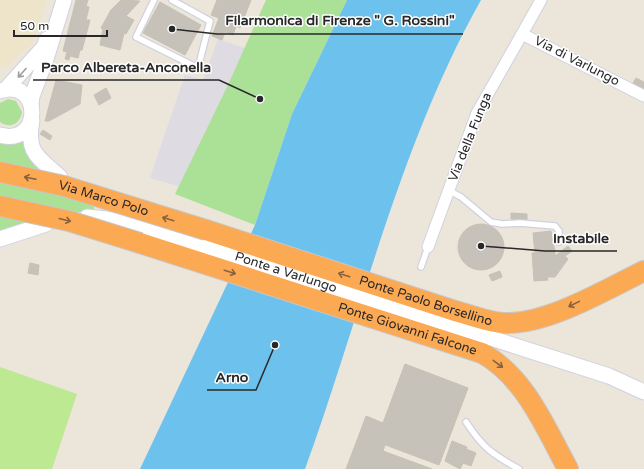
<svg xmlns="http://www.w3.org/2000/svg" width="644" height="469" font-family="'Varela Round',sans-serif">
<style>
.industrial{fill:#dedbe3}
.education{fill:#ede4c9}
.green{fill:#aae196}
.pitch{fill:#bde992}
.water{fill:#6dc1ed}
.building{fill:#c6c2ba;stroke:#c6c1b4}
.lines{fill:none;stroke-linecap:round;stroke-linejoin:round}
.lane-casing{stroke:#cfd1e1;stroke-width:8}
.street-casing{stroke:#cfd1e1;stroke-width:13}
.secondary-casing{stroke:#cfd1e1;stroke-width:17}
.highway-casing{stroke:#c7c7c7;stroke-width:22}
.lane{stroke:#fff;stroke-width:5.5}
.street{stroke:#fff;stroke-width:11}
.secondary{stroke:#fff;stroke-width:15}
.highway{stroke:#fca954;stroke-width:20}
.highway-bridge-casing{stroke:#c7c7c7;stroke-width:22;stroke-linecap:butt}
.highway-bridge{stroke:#fca954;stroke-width:20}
.oneway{stroke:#9e9e9e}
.oneway2{stroke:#87623c}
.labels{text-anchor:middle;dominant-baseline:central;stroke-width:3;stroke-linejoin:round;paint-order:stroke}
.street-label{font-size:13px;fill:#282828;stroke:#fff}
.leader{fill:none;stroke:#282828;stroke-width:1.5}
.callout-dot{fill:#282828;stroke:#fff;stroke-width:1.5}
.callout-label{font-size:14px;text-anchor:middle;font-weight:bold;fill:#282828;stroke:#fff;stroke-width:3;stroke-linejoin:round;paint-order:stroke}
</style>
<rect width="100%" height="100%" fill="#ebe5da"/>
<polygon class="industrial" points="218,39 259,53 185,188 150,178 185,75 203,80"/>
<polygon class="education" points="0,0 47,0 33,42 8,65 0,69"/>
<g class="green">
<polygon points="266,0 347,0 292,114 255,225 175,194 228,85"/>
<path d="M8,99L16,101L22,112C20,124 10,129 0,122V103Z"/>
<polygon points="24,140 24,147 32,158 94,207 93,212 75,212 0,234 0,144 13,143"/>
</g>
<polygon class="pitch" points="0,367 77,394 52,469 0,469"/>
<path class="water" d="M347,0H481C399,146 362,312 305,469H140L255,225L292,114Z"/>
<g class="building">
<polygon points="76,0 88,0 86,6 89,7 86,20 90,20 82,50 80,50 78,58 70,56 69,60 65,59 67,52 63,51"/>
<polygon points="121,0 140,1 126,16 134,20 126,34 124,33 120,50 100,45 103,29 101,28 111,10"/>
<polygon points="217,0 251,0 240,28 236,26 233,35 225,32 222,40 212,36 219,18 211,15"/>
<polygon points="160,2 201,25 185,55 143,33"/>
<polygon points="636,78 644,82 644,91 632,85"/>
<polygon points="56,80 82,85 80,104 49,121 45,121"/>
<polygon points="106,88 111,98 99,105 94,95"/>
<polygon points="43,130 52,136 50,140 40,134"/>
<polygon points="511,213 527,214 527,220 511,219"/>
<circle cx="481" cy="247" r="23"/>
<polygon points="551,231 555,252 535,253 533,233"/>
<polygon points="568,246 572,251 565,256 568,259 555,277 547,277 548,280 534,281 532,253 555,252 555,256"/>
<polygon points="30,263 39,265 38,275 28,273"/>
<polygon points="500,271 502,277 492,281 489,275"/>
<polygon points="405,364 468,388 439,465 359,435 366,416 383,423"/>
<polygon points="359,435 385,445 383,451 432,469 346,469"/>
<polygon points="452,441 467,447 466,449 476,453 471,466 463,463 460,469 445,461"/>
</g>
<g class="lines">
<defs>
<g id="lane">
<polyline points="154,0 136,37 198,68 210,21 172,0"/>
<polyline points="448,190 461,197 491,222 502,224 520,223 555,226 559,231 559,242"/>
<polyline points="421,267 428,247"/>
<path d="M466,422C483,448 492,454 519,469"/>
</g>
<g id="street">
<polyline points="541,0 522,34 644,96"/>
<polyline points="428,247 477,113 522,34"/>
</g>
<g id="secondary">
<polyline points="6,89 44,47 47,39"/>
<path d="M0,91C42,77 43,147 0,135"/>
<polyline points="31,104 32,96 46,59 64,0"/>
<path d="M32,120C26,153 37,156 60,177"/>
<path id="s1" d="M87,217L107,219L145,227L609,376L644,392"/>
<polyline points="0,239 46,224"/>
</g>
<g id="highway">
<path id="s2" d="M206,230L455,311C471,315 487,322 503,323C547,325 605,290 644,271"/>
<path id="s3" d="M140,243L482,353C525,377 545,427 568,469"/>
</g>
</defs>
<use href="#lane" class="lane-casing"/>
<use href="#street" class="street-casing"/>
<use href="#secondary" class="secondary-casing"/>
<use href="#highway" class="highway-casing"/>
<use href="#lane" class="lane"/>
<use href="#street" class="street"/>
<use href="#secondary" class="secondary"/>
<use href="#highway" class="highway"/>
<defs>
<g id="highway-bridge">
<path id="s4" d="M0,172L64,186L206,230"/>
<polyline points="0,206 69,221 140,243"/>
</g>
</defs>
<use href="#highway-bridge" class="highway-bridge-casing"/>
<use href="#highway-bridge" class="highway-bridge"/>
</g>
<defs><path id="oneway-shaft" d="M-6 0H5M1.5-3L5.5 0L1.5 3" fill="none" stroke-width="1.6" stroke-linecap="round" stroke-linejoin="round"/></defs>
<use class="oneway" href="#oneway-shaft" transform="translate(22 73) rotate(132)"/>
<g class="oneway2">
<use href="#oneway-shaft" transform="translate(30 178) rotate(-168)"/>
<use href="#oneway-shaft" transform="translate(168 219) rotate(-163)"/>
<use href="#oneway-shaft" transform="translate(65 220) rotate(14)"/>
<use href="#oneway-shaft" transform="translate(230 272) rotate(18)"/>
<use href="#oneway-shaft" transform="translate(344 275) rotate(-162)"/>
<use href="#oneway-shaft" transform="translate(574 304) rotate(154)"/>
<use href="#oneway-shaft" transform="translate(498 364) rotate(37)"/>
</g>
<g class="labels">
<g class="street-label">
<text transform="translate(577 61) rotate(27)">Via di Varlungo</text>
<text transform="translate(470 137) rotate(-68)">Via della Funga</text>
<text stroke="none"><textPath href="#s4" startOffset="107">Via Marco Polo</textPath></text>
<text stroke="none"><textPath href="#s1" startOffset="207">Ponte a Varlungo</textPath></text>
<text stroke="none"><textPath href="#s2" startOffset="231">Ponte Paolo Borsellino</textPath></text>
<text stroke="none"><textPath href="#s3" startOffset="281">Ponte Giovanni Falcone</textPath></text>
</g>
</g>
<path class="leader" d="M172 29L217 34H463M260 99L219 80H33M481 246L545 251H617M275 345L256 390H207"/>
<g class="callout-dot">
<circle cx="172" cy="29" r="4"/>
<circle cx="260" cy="99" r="4"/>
<circle cx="481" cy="246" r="4"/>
<circle cx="275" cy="345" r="4"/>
</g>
<g class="callout-label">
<text x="340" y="25">Filarmonica di Firenze " G. Rossini"</text>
<text x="126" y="72">Parco Albereta-Anconella</text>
<text x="581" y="243">Instabile</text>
<text x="232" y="382">Arno</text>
</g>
<path d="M14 30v6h93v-6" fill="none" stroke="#282828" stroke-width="2"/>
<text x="20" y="30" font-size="12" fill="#282828" stroke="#ffffff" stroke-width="3" paint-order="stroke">50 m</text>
</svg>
